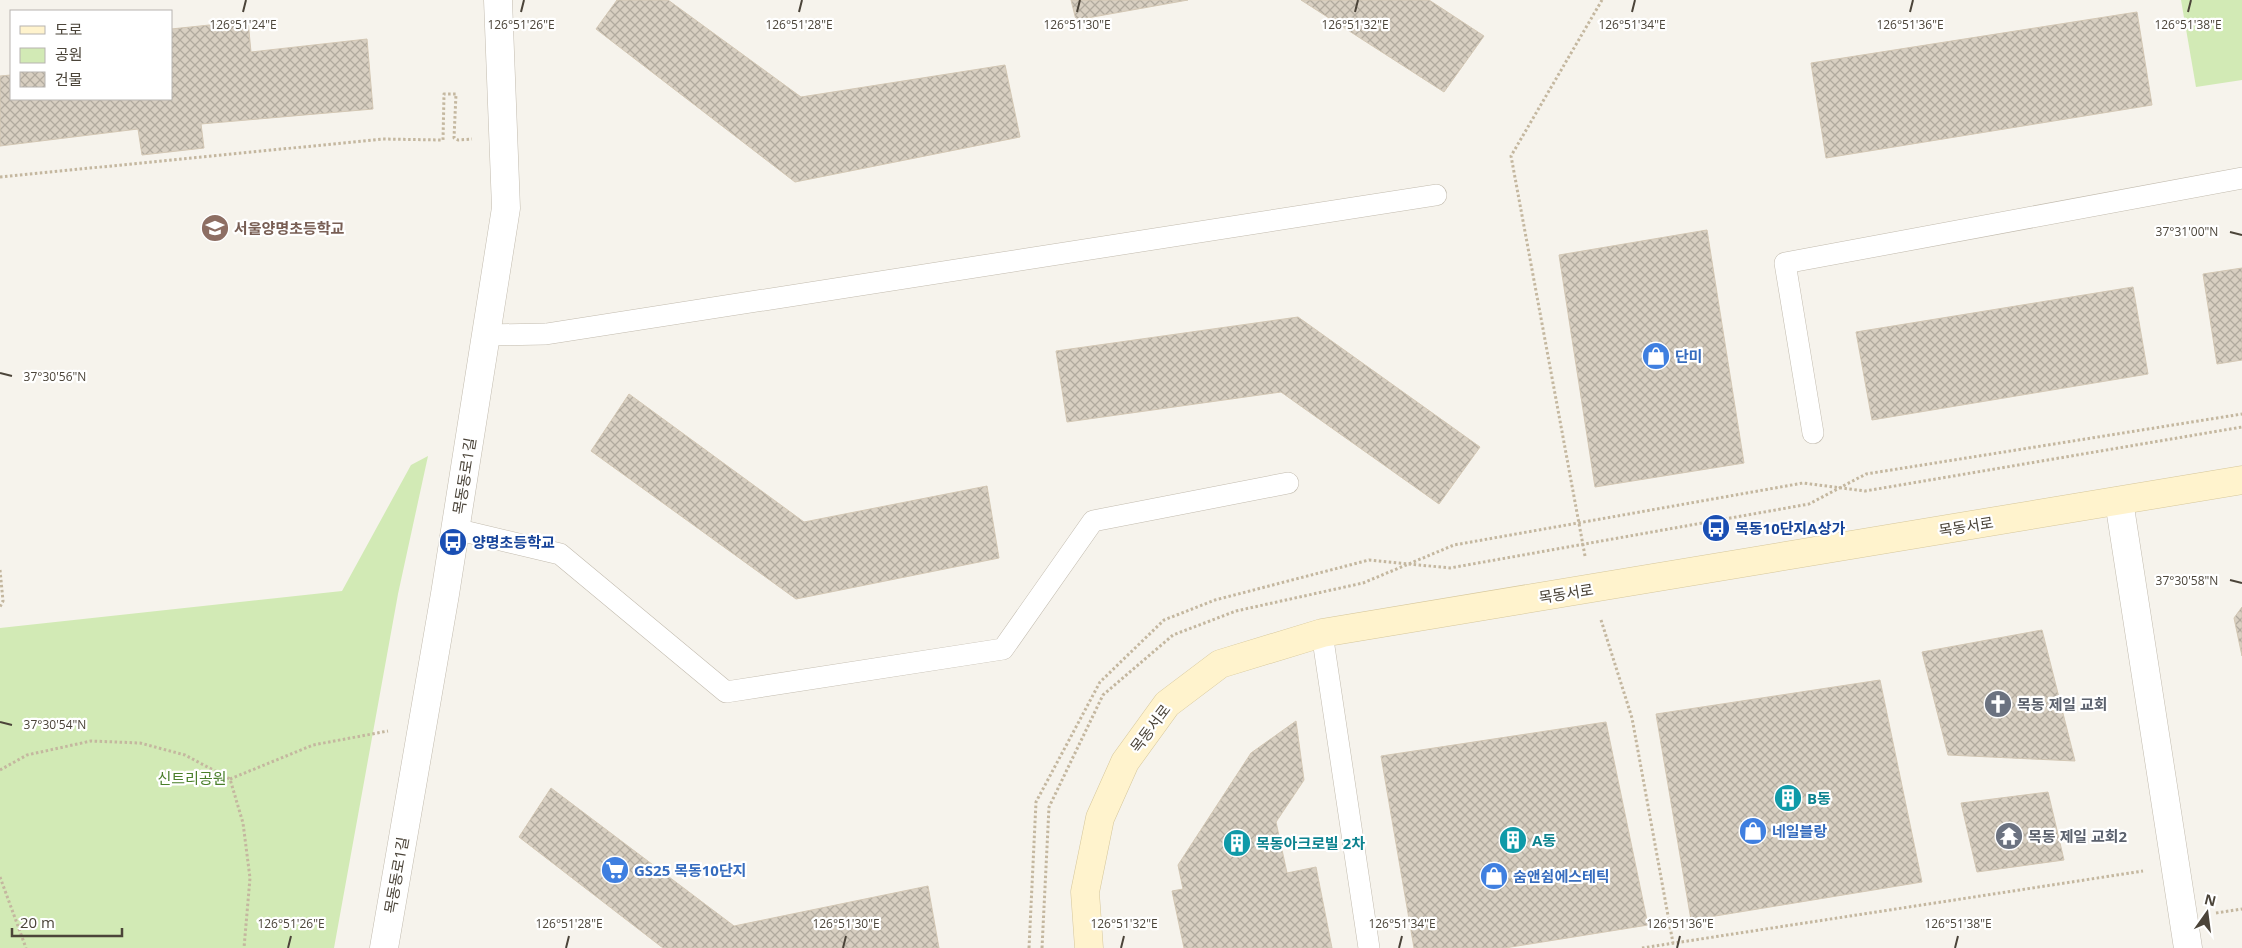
<svg xmlns="http://www.w3.org/2000/svg" width="2242" height="948" font-family="'Open Sans','Noto Sans KR',sans-serif">
<style>
.park{fill:#d2eab5}
.building{fill:url(#building-cross-hatch);stroke:#d3c7b4}
.lines{fill:none;stroke-linecap:round;stroke-linejoin:round}
.service-casing{stroke:#c2bbae;stroke-width:22}
.tertiary-casing{stroke:#c2bbae;stroke-width:29}
.secondary-casing{stroke:#d6c79b;stroke-width:29}
.path{stroke:#c4b79f;stroke-width:3;stroke-dasharray:2.5 2.5;stroke-linecap:butt}
.service{stroke:#fff;stroke-width:21}
.tertiary{stroke:#fff;stroke-width:28}
.secondary{stroke:#fff3cd;stroke-width:28}
.ticks{fill:none;stroke:#4b4439;stroke-width:2}
.labels{text-anchor:middle;dominant-baseline:central;stroke-width:4.5;stroke-linejoin:round;paint-order:stroke}
.education-label{font-size:15px;font-weight:bold;fill:#785e54;stroke:#fff;text-anchor:start}
.shop-label{font-size:15px;font-weight:bold;fill:#366cbe;stroke:#fff;text-anchor:start}
.street-label{font-size:15px;fill:#4b4439;stroke:#fff}
.transit-label{font-size:15px;font-weight:bold;fill:#164399;stroke:#fff;text-anchor:start}
.worship-label{font-size:15px;font-weight:bold;fill:#5b616d;stroke:#fff;text-anchor:start}
.park-label{font-size:15px;fill:#4a7f2a;stroke:#fff}
.culture-label{font-size:15px;font-weight:bold;fill:#0d838f;stroke:#fff;text-anchor:start}
.ticks-label{font-size:12px;text-anchor:middle;fill:#4b4439;stroke:#fff;stroke-width:4.5;stroke-linejoin:round;paint-order:stroke}
</style>
<defs>
<pattern id="building-cross-hatch" width="8" height="8" patternUnits="userSpaceOnUse" patternTransform="scale(1.25)"><rect width="8" height="8" fill="#d8cfc1"/><path d="M0 0l8 8M0 8l8-8" fill="none" stroke="#b1aa9e"/></pattern>
</defs>
<rect width="100%" height="100%" fill="#f6f3ec"/>
<g class="park">
<polygon points="2181,0 2242,0 2242,80 2196,87"/>
<polygon points="428,456 398,594 334,948 0,948 0,628 342,591 411,465"/>
</g>
<g class="building">
<polygon points="617,0 668,0 801,97 1005,65 1020,137 795,182 596,29"/>
<polygon points="1071,0 1188,0 1076,20"/>
<polygon points="1301,0 1429,0 1484,36 1444,92"/>
<polygon points="2137,12 2152,105 1826,158 1811,63"/>
<polygon points="248,21 251,52 367,39 373,109 201,124 204,148 142,155 138,129 0,146 0,76 11,75 11,99 171,99 171,29"/>
<polygon points="1707,230 1744,463 1595,487 1559,255"/>
<polygon points="2242,268 2242,360 2217,364 2203,274"/>
<polygon points="2133,287 2148,374 1872,420 1856,332"/>
<polygon points="1298,317 1480,447 1439,504 1281,392 1067,422 1056,351"/>
<polygon points="629,394 804,522 987,486 999,558 796,599 591,451"/>
<polygon points="2242,607 2242,656 2234,618"/>
<polygon points="2042,630 2075,761 1948,755 1922,652"/>
<polygon points="1880,680 1922,882 1691,920 1656,714"/>
<polygon points="1296,721 1304,780 1276,822 1287,873 1316,867 1332,948 1184,948 1172,891 1183,889 1178,865 1251,753"/>
<polygon points="1606,722 1648,925 1505,948 1414,948 1381,756"/>
<polygon points="551,788 734,926 928,886 939,948 663,948 519,837"/>
<polygon points="2048,792 2064,860 1977,872 1961,803"/>
</g>
<g class="lines">
<defs>
<g id="service">
<polyline points="486,335 546,334 1436,195"/>
<polyline points="1813,433 1785,263 2242,178"/>
<polyline points="455,529 560,554 726,692 1003,649 1093,521 1288,483"/>
<polyline points="1322,633 1369,948"/>
</g>
<g id="tertiary">
<polyline points="2119,501 2188,948"/>
<polyline points="384,948 445,594 506,208 498,0"/>
</g>
<polyline id="secondary" points="1089,948 1085,892 1100,818 1125,762 1167,704 1220,664 1322,633 2242,480"/>
</defs>
<use href="#service" class="service-casing"/>
<use href="#tertiary" class="tertiary-casing"/>
<use href="#secondary" class="secondary-casing"/>
<g class="path">
<polyline points="0,177 383,139 443,140 444,94 456,94 454,138 458,140 472,139"/>
<polyline points="1585,556 1511,156 1602,0"/>
<polyline points="0,570 3,601 0,607"/>
<polyline points="1601,620 1632,718 1673,943"/>
<polyline points="0,770 27,755 91,741 140,743 185,755 230,779 243,823 250,878 244,948"/>
<polyline points="230,779 313,745 388,731"/>
<polyline points="0,877 26,948"/>
<polyline points="2216,913 2242,909"/>
<polyline points="1029,948 1036,802 1100,682 1164,620 1215,600 1369,560 1450,568 1809,504 1866,474 2242,414"/>
<polyline points="1042,948 1049,807 1103,695 1173,635 1236,611 1363,583 1454,545 1803,483 1865,491 2242,427"/>
<polyline points="1642,948 2143,871"/>
</g>
<use href="#service" class="service"/>
<use href="#tertiary" class="tertiary"/>
<use href="#secondary" class="secondary"/>
</g>
<path class="ticks" d="M243,12L246,0M521,12L524,0M799,12L802,0M1077,12L1080,0M1355,12L1358,0M1632,12L1635,0M1910,12L1913,0M2188,12L2191,0M2230,232L2242,235M0,373L12,376M2230,580L2242,583M0,722L12,725M288,948L291,936M566,948L569,936M843,948L846,936M1121,948L1124,936M1399,948L1402,936M1677,948L1680,936M1955,948L1958,936"/>
<defs>
<symbol id="school-disc" viewBox="-11 -11 22 22"><circle r="9.5" fill="#8d6e63" stroke="#fff"/><path d="M0-5L7-2L0 1L-7-2ZM-4 1L0 2.5L4 1V4Q0 6-4 4Z" fill="#fff"/></symbol>
<symbol id="shop-disc" viewBox="-11 -11 22 22"><circle r="9.5" fill="#3f7fe0" stroke="#fff"/><path d="M-5-2.5h2.3a2.7 3.5 0 0 1 5.4 0H5L5.5 6h-11ZM-1.5-2.5h3a1.5 2.3 0 0 0-3 0Z" fill="#fff"/></symbol>
<symbol id="bus-disc" viewBox="-11 -11 22 22"><circle r="9.5" fill="#1a4fb4" stroke="#fff"/><path d="M-5-6H5V4H4V6H2V4H-2V6H-4V4H-5ZM-3.5-4V0h7V-4ZM-3.5 1.2v1.5H-2V1.2ZM2 1.2v1.5H3.5V1.2Z" fill="#fff"/></symbol>
<symbol id="church-disc" viewBox="-11 -11 22 22"><circle r="9.5" fill="#6b7280" stroke="#fff"/><path d="M-1.2-6h2.4v3.5h3.3v2.4h-3.3V6h-2.4V-.1h-3.3v-2.4h3.3Z" fill="#fff"/></symbol>
<symbol id="building-disc" viewBox="-11 -11 22 22"><circle r="9.5" fill="#0f9aa8" stroke="#fff"/><path d="M-4-6H4V6H1V3H-1V6H-4ZM-2.5-4.3h1.7v1.8h-1.7ZM.8-4.3h1.7v1.8H.8ZM-2.5-1h1.7V.8h-1.7ZM.8-1h1.7V.8H.8Z" fill="#fff"/></symbol>
<symbol id="temple-disc" viewBox="-11 -11 22 22"><circle r="9.5" fill="#6b7280" stroke="#fff"/><path d="M0-6L5-2H3V0L6.5 2.5H4V6H1.5V3h-3V6H-4V2.5H-6.5L-3 0V-2H-5Z" fill="#fff"/></symbol>
<symbol id="supermarket-disc" viewBox="-11 -11 22 22"><circle r="9.5" fill="#3f7fe0" stroke="#fff"/><path d="M-6-5.5h2.5l.6 2H6L4.5 2H-2.5L-4.4-4H-6ZM-1.5 3.2a1.3 1.3 0 1 0 .1 0ZM3 3.2a1.3 1.3 0 1 0 .1 0Z" fill="#fff"/></symbol>
</defs>
<g fill-rule="evenodd">
<use href="#school-disc" x="199" y="212" width="32" height="32"/>
<use href="#shop-disc" x="1640" y="340" width="32" height="32"/>
<use href="#bus-disc" x="1700" y="512" width="32" height="32"/>
<use href="#bus-disc" x="437" y="526" width="32" height="32"/>
<use href="#church-disc" x="1982" y="688" width="32" height="32"/>
<use href="#building-disc" x="1772" y="782" width="32" height="32"/>
<use href="#shop-disc" x="1737" y="815" width="32" height="32"/>
<use href="#temple-disc" x="1993" y="820" width="32" height="32"/>
<use href="#building-disc" x="1497" y="824" width="32" height="32"/>
<use href="#building-disc" x="1221" y="827" width="32" height="32"/>
<use href="#supermarket-disc" x="599" y="854" width="32" height="32"/>
<use href="#shop-disc" x="1478" y="860" width="32" height="32"/>
</g>
<g class="labels">
<g class="education-label">
<text x="234" y="228">서울양명초등학교</text>
</g>
<g class="shop-label">
<text x="1675" y="356">단미</text>
<text x="1772" y="831">네일블랑</text>
<text x="634" y="870">GS25 목동10단지</text>
<text x="1513" y="876">숨앤쉼에스테틱</text>
</g>
<g class="street-label">
<text transform="translate(464 476) rotate(-81)">목동동로1길</text>
<text transform="translate(1966 526) rotate(-9)">목동서로</text>
<text transform="translate(1566 593) rotate(-9)">목동서로</text>
<text transform="translate(1150 728) rotate(-53)">목동서로</text>
<text transform="translate(396 875) rotate(-80)">목동동로1길</text>
</g>
<g class="transit-label">
<text x="1735" y="528">목동10단지A상가</text>
<text x="472" y="542">양명초등학교</text>
</g>
<g class="worship-label">
<text x="2017" y="704">목동 제일 교회</text>
<text x="2028" y="836">목동 제일 교회2</text>
</g>
<g class="park-label">
<text x="192" y="778">신트리공원</text>
</g>
<g class="culture-label">
<text x="1807" y="798">B동</text>
<text x="1532" y="840">A동</text>
<text x="1256" y="843">목동아크로빌 2차</text>
</g>
</g>
<g class="ticks-label">
<text x="243" y="29">126°51'24"E</text>
<text x="521" y="29">126°51'26"E</text>
<text x="799" y="29">126°51'28"E</text>
<text x="1077" y="29">126°51'30"E</text>
<text x="1355" y="29">126°51'32"E</text>
<text x="1632" y="29">126°51'34"E</text>
<text x="1910" y="29">126°51'36"E</text>
<text x="2188" y="29">126°51'38"E</text>
<text x="2187" y="236">37°31'00"N</text>
<text x="55" y="381">37°30'56"N</text>
<text x="2187" y="585">37°30'58"N</text>
<text x="55" y="729">37°30'54"N</text>
<text x="291" y="928">126°51'26"E</text>
<text x="569" y="928">126°51'28"E</text>
<text x="846" y="928">126°51'30"E</text>
<text x="1124" y="928">126°51'32"E</text>
<text x="1402" y="928">126°51'34"E</text>
<text x="1680" y="928">126°51'36"E</text>
<text x="1958" y="928">126°51'38"E</text>
</g>
<rect x="10" y="10" width="162" height="90" fill="#ffffff" stroke="#b7b4b0"/>
<rect x="20" y="26" width="25" height="8" fill="#fff3cd" stroke="#b7b4b0"/>
<text x="55" y="35" font-size="15" fill="#4b4439">도로</text>
<rect x="20" y="48" width="25" height="15" fill="#d2eab5" stroke="#b7b4b0"/>
<text x="55" y="60" font-size="15" fill="#4b4439">공원</text>
<rect x="20" y="72" width="25" height="15" fill="url(#building-cross-hatch)" stroke="#b7b4b0"/>
<text x="55" y="85" font-size="15" fill="#4b4439">건물</text>
<g transform="translate(2207 913) rotate(14)" stroke="#ffffff" stroke-width="4" paint-order="stroke">
<path d="M0-4L9 19L0 12L-9 19Z" fill="#4b4439"/>
<text y="-8" font-size="14" font-weight="bold" text-anchor="middle" fill="#4b4439">N</text>
</g>
<path d="M12 928v8h110v-8" fill="none" stroke="#4b4439" stroke-width="2.5"/>
<text x="20" y="928" font-size="15" fill="#4b4439" stroke="#ffffff" stroke-width="4" paint-order="stroke">20 m</text>
</svg>
